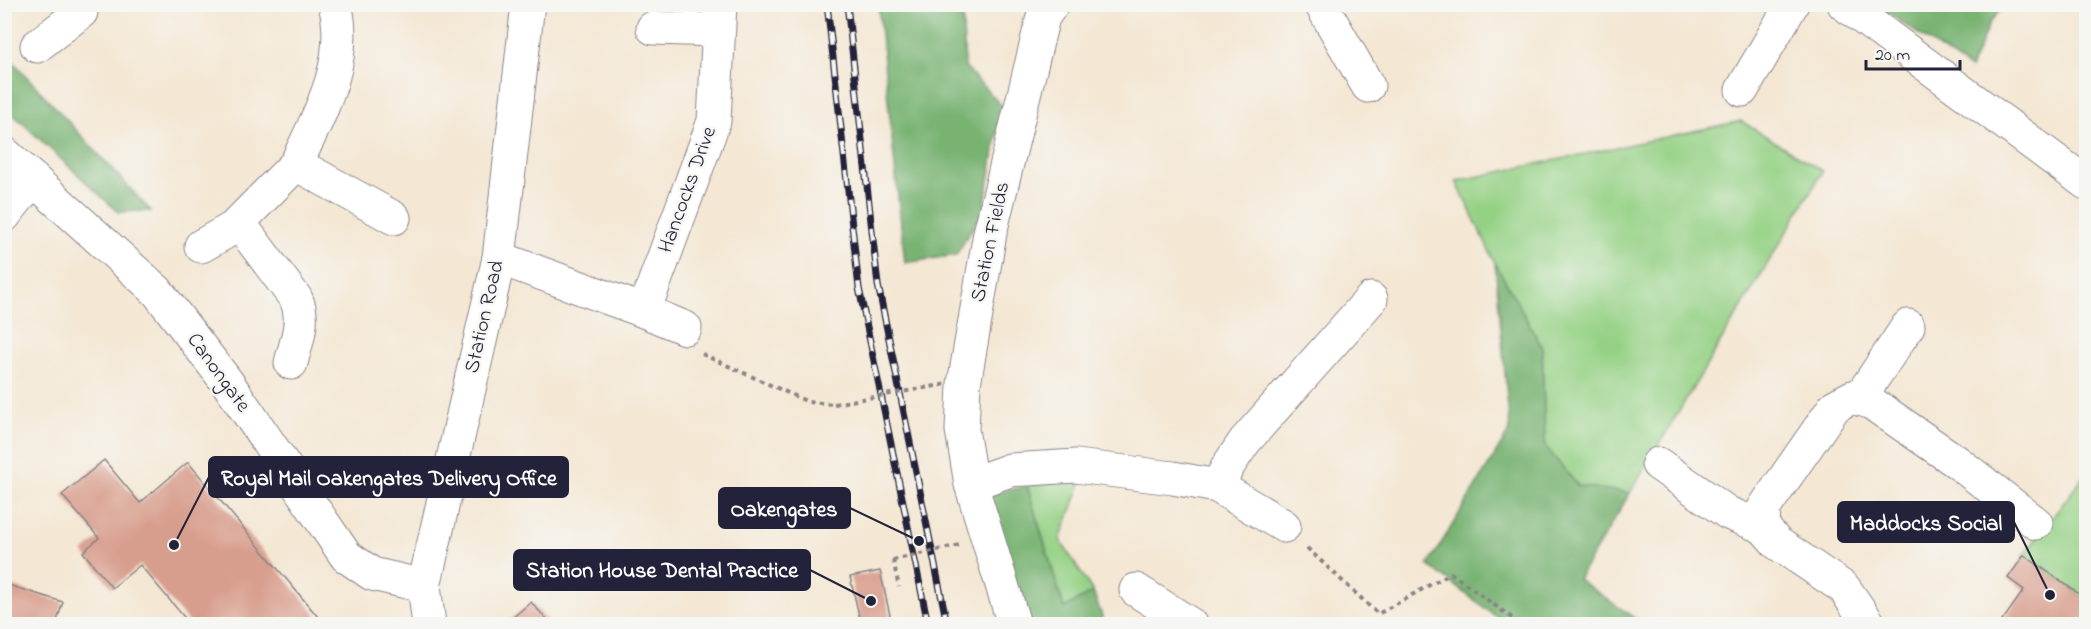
<svg xmlns="http://www.w3.org/2000/svg" width="2091" height="629" font-family="'Indie Flower',sans-serif">
<style>
.green{fill:#95d185;stroke:#5c7a60;stroke-width:1.5}
.forest{fill:#78b372;stroke:#4d6a56;stroke-width:1.5}
.building{fill:#d89e8d}
.lines{fill:none;stroke-linecap:round;stroke-linejoin:round}
.minor-casing{stroke:#8b8487;stroke-width:35}
.path{stroke:#8b8487;stroke-width:4;stroke-dasharray:4.5 4.5;stroke-linecap:butt}
.minor{stroke:#fff;stroke-width:33}
.rail-casing{stroke:#22223b;stroke-width:7}
.rail{stroke:#f6f6f2;stroke-width:4.5;stroke-dasharray:14;stroke-linecap:butt}
.path-bridge{stroke:#8b8487;stroke-width:4;stroke-dasharray:4.5 4.5;stroke-linecap:butt}
.labels{text-anchor:middle;dominant-baseline:central;stroke-width:5;stroke-linejoin:round;paint-order:stroke}
.street-label{font-size:21px;fill:#22223b;stroke:#f6f6f2}
.leader{fill:none;stroke:#22223b;stroke-width:2}
.callout-dot{fill:#22223b;stroke:#f6f6f2;stroke-width:2}
.callout{fill:#22223b;stroke:#22223b;stroke-width:2}
.callout-label{font-size:22px;text-anchor:middle;font-weight:bold;fill:#fff}
</style>
<rect width="100%" height="100%" fill="#f6f6f2"/>
<filter id="ink" filterUnits="userSpaceOnUse"><feTurbulence type="fractalNoise" baseFrequency=".0167" numOctaves="2"/><feDisplacementMap in="SourceGraphic" scale="12" xChannelSelector="R" yChannelSelector="G"/><feConvolveMatrix kernelMatrix="1 2 1 2 8 2 1 2 1" color-interpolation-filters="sRGB"/></filter>
<filter id="wash" filterUnits="userSpaceOnUse"><feTurbulence type="fractalNoise" baseFrequency=".008" numOctaves="4" result="noise"/><feDisplacementMap in="SourceGraphic" scale="24" xChannelSelector="R" yChannelSelector="G"/><feGaussianBlur stdDeviation="1.35" result="paint"/><feColorMatrix in="noise" values="0 0 0 0 0 0 0 0 0 0 0 0 0 0 0 0 0 1.4 0 .05"/><feComposite in="paint" operator="in"/></filter>
<g filter="url(#wash)">
<rect width="100%" height="100%" fill="#f4e7d3"/>
<g class="green">
<polygon points="1741,121 1823,171 1630,493 1578,486 1545,446 1542,347 1495,263 1456,181"/>
<polygon points="2086,473 2086,599 2024,555"/>
<polygon points="1083,478 1060,540 1093,592 1064,608 1027,486"/>
</g>
<g class="forest">
<polygon points="878,5 962,5 965,67 1002,106 984,209 956,255 905,263"/>
<polygon points="1876,5 2005,5 1990,22 1970,69"/>
<polygon points="4,53 5,53 151,211 118,212 5,107"/>
<polygon points="1495,263 1542,347 1545,446 1578,486 1630,493 1578,579 1643,624 1506,624 1428,565 1510,430"/>
<polygon points="1027,486 1064,608 1093,592 1105,624 1025,624 986,495"/>
</g>
<g id="blocks">
<g class="building">
<polygon points="104,460 140,503 188,462 324,624 190,624 140,565 112,588 83,552 99,538 62,495"/>
<polygon points="2024,555 2086,599 2086,624 2000,624 2024,590 2008,578"/>
<polygon points="880,571 892,624 861,624 850,577"/>
<polygon points="5,584 63,602 56,624 5,624"/>
<polygon points="531,602 551,624 505,624"/>
</g>
</g>
</g>
<g filter="url(#ink)">
<use href="#blocks" fill-opacity="0" stroke="#8b8487" stroke-width="1.5"/>
<g class="lines">
<defs>
<g id="minor">
<polyline points="1321,4 1368,86"/>
<polyline points="1844,4 2086,183"/>
<polyline points="653,28 718,30"/>
<polyline points="37,46 81,12 82,4"/>
<polyline points="1742,90 1792,4"/>
<polyline points="4,153 157,291 227,382 346,556 372,574 424,586"/>
<path d="M296,164C319,115 350,61 335,4"/>
<polyline points="4,216 33,179"/>
<path d="M239,223L296,299C306,320 296,342 291,363"/>
<polyline points="201,246 233,228 296,164 394,218"/>
<polyline points="499,258 644,311 685,328"/>
<polyline points="644,311 714,121 720,4"/>
<polyline points="1859,399 1908,326"/>
<polyline points="1658,464 1728,513 1763,527"/>
<polyline points="971,484 1010,470 1076,466 1173,478 1217,486 1284,526"/>
<polyline points="1217,486 1230,463 1245,441 1371,299"/>
<polyline points="1136,590 1190,624"/>
<polyline points="429,624 424,586 499,258 528,4"/>
<polyline points="1014,624 971,484 962,430 964,384 990,233 1043,17 1052,4"/>
<polyline points="1869,624 1844,588 1777,543 1763,527 1764,508 1835,406 1852,397 1870,402 1957,462 2036,523"/>
</g>
</defs>
<use href="#minor" class="minor-casing"/>
<g class="path">
<polyline points="702,354 808,402 834,404"/>
<polyline points="1307,548 1378,614 1451,573 1520,624"/>
<polyline points="893,560 899,587"/>
</g>
<use href="#minor" class="minor"/>
<defs>
<g id="rail">
<polyline points="827,4 859,288 928,624"/>
<polyline points="847,4 878,285 947,624"/>
</g>
</defs>
<use href="#rail" class="rail-casing"/>
<use href="#rail" class="rail"/>
<g class="path-bridge">
<polyline points="834,404 947,384"/>
<polyline points="893,560 960,545"/>
</g>
</g>
</g>
<g class="labels">
<g class="street-label">
<text transform="translate(688 190) rotate(-70)">Hancocks Drive</text>
<text transform="translate(991 242) rotate(-78)">Station Fields</text>
<text transform="translate(485 317) rotate(-77)">Station Road</text>
<text transform="translate(218 373) rotate(54)">Canongate</text>
</g>
</g>
<path class="leader" d="M174 545L209 477M919 541L850 508M2050 595L2014 522M871 601L810 570"/>
<g class="callout-dot">
<circle cx="174" cy="545" r="6"/>
<circle cx="919" cy="541" r="6"/>
<circle cx="2050" cy="595" r="6"/>
<circle cx="871" cy="601" r="6"/>
</g>
<g class="callout">
<rect x="209" y="457" width="359" height="40" rx="6"/>
<rect x="719" y="488" width="131" height="40" rx="6"/>
<rect x="1838" y="502" width="176" height="40" rx="6"/>
<rect x="514" y="550" width="296" height="40" rx="6"/>
</g>
<g class="callout-label">
<text x="389" y="485">Royal Mail Oakengates Delivery Office</text>
<text x="784" y="516">Oakengates</text>
<text x="1926" y="530">Maddocks Social</text>
<text x="662" y="577">Station House Dental Practice</text>
</g>
<rect width="2091" height="629" fill="none" stroke="#f6f6f2" stroke-width="24"/>
<path d="M1866 60v9h94v-9" fill="none" stroke="#22223b" stroke-width="3"/>
<text x="1875" y="60" font-size="18" fill="#22223b" stroke="#f6f6f2" stroke-width="4.5" paint-order="stroke">20 m</text>
</svg>
